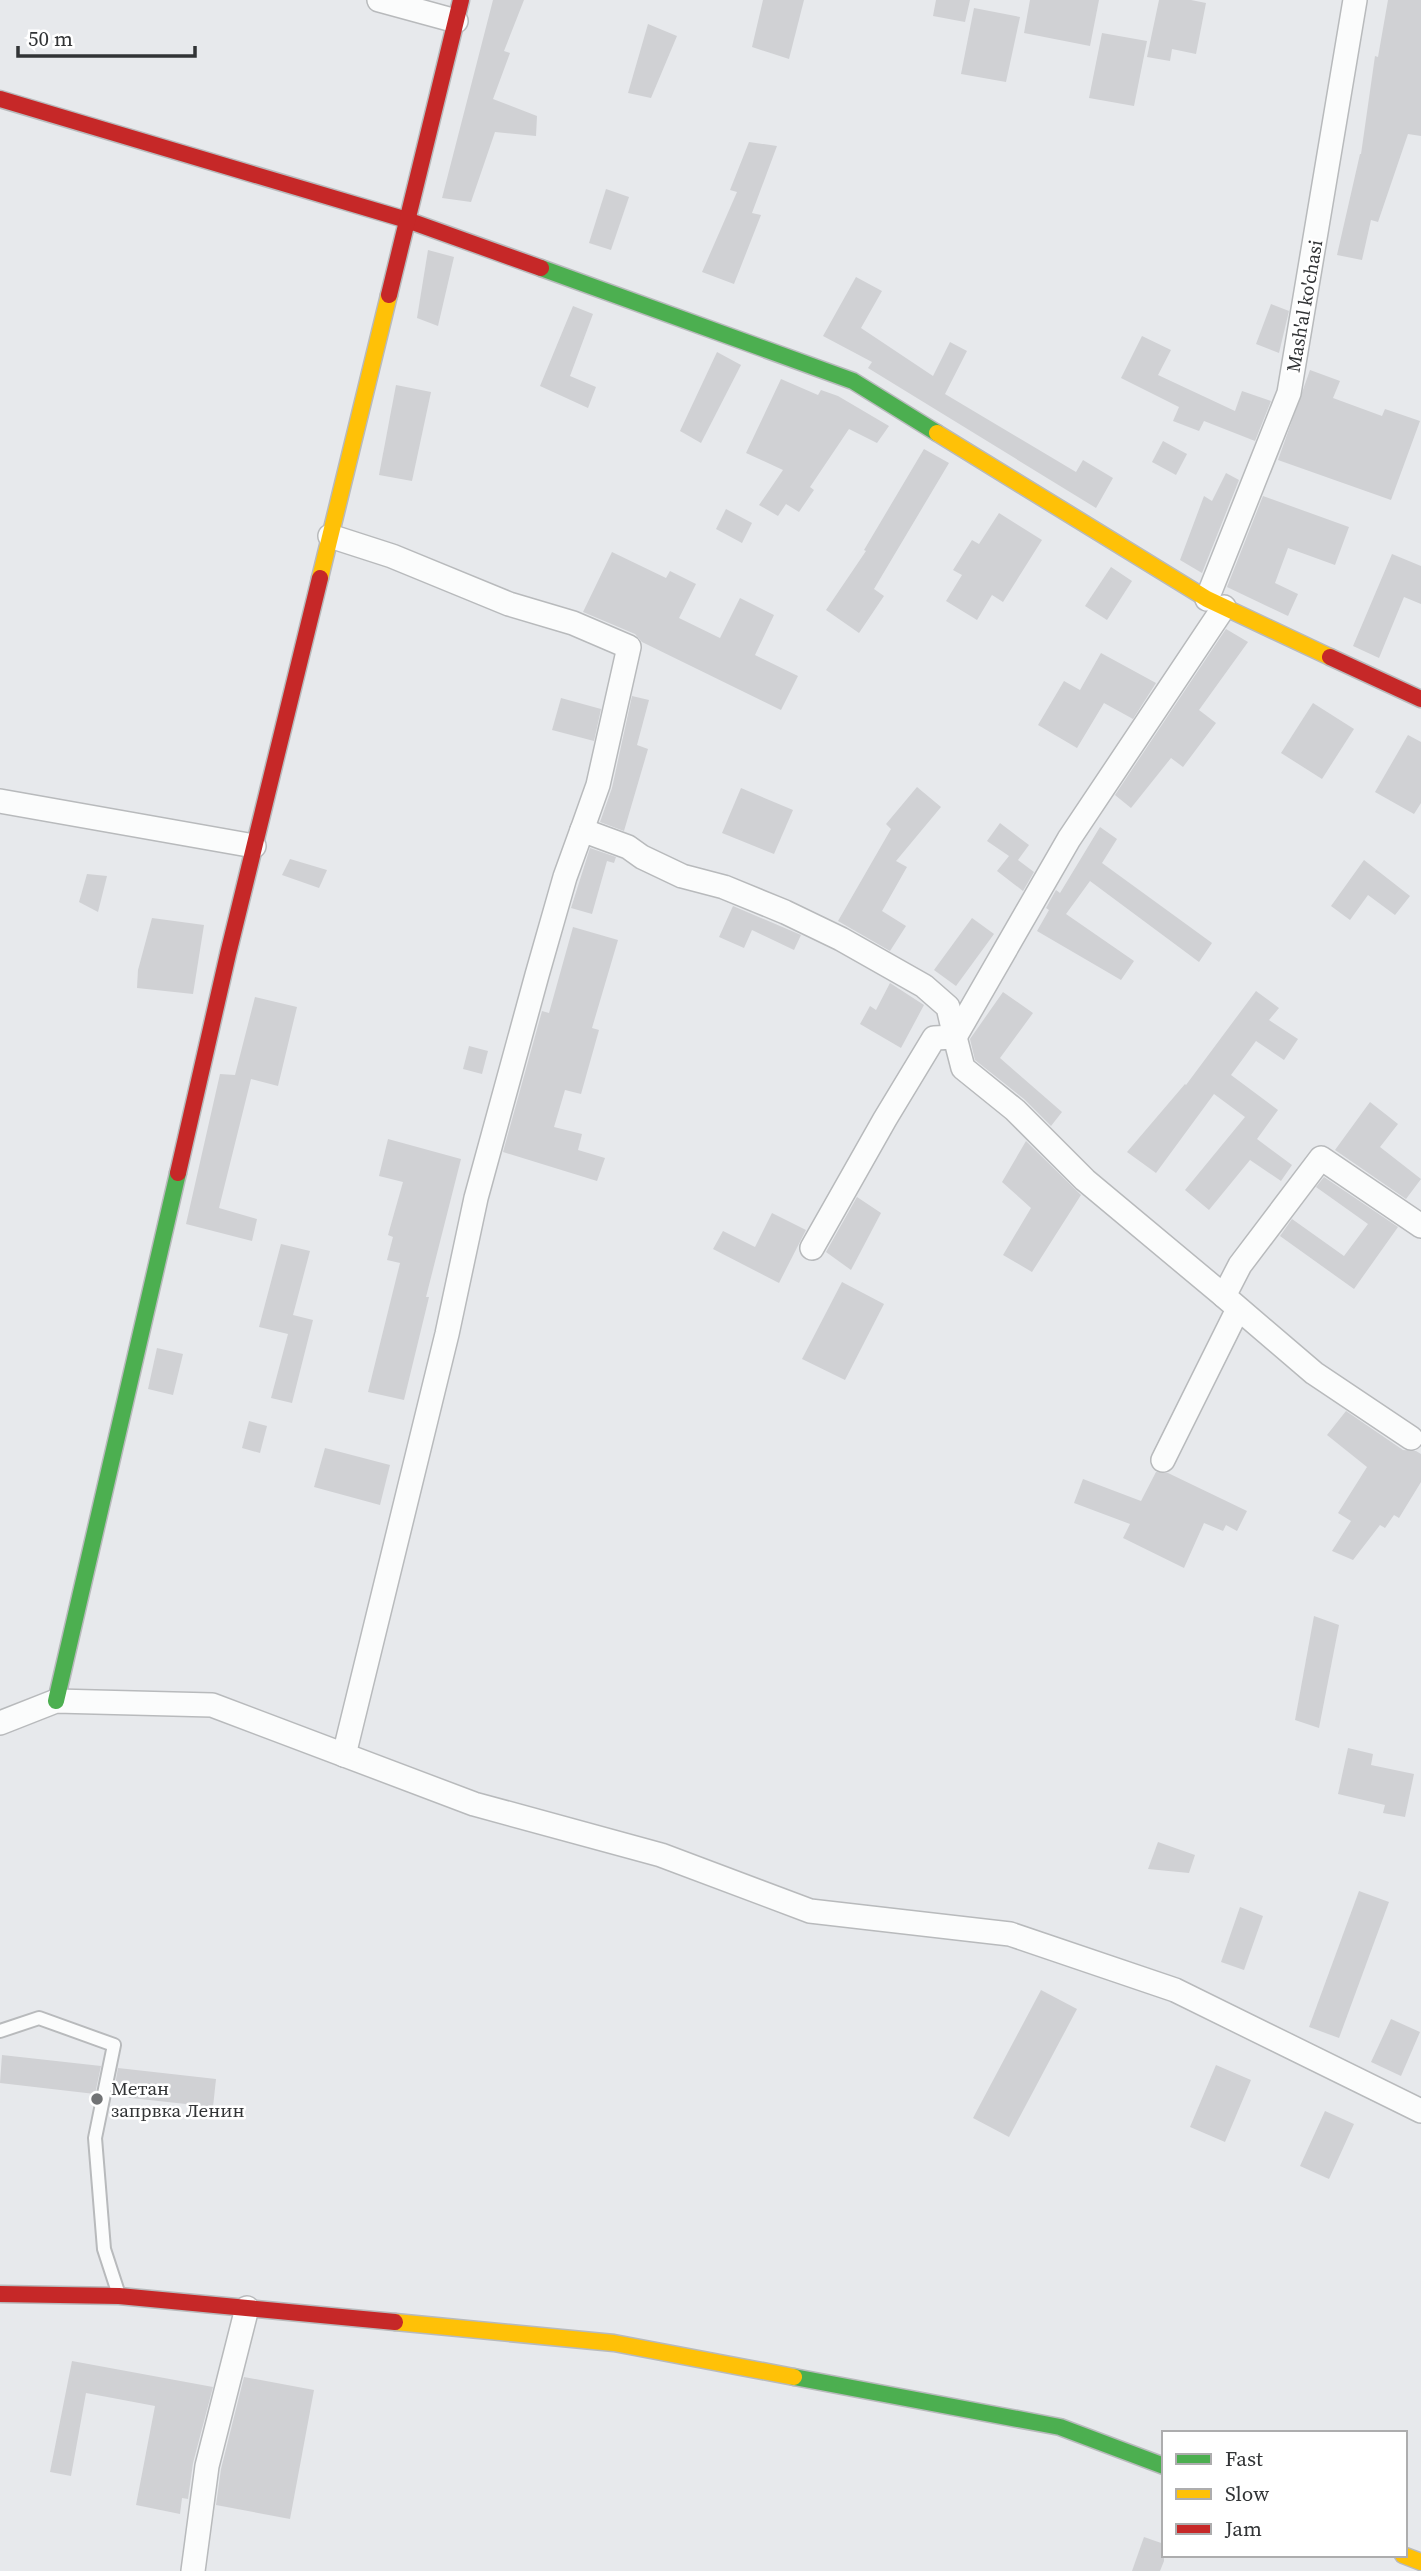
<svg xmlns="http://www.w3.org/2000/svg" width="1421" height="2571" font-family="'Source Serif 4',serif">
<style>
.building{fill:#d0d1d4}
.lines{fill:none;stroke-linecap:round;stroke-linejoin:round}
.lane-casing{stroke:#b8babc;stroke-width:16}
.street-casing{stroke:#b8babc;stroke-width:26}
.fast-casing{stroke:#b8babc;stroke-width:19}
.slow-casing{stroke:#b8babc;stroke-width:19}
.jam-casing{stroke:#b8babc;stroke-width:19}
.lane{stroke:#fbfcfc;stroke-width:12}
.street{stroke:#fbfcfc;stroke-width:23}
.fast{stroke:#4caf50;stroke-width:16}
.slow{stroke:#ffc107;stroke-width:16}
.jam{stroke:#c62828;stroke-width:16}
.poi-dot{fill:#717375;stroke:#fff;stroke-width:2.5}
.labels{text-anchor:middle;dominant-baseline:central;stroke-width:5;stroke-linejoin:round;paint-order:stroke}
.street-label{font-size:19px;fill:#313335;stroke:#fff}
.poi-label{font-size:19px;fill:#313335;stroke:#fff;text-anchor:start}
</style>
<rect width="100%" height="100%" fill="#e7e9ec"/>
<g class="building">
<polygon points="493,0 524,0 504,51 510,53 493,99 537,116 536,136 495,132 471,202 442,198"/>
<polygon points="763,0 804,0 789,59 752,47"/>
<polygon points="936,0 970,0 965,22 933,16"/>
<polygon points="1030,0 1099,0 1090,46 1024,33"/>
<polygon points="1159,0 1191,0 1206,3 1196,54 1172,49 1170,61 1147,57"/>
<polygon points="1388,0 1421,0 1421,136 1408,134 1378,222 1371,220 1362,260 1337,255 1360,154 1361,154 1375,56 1378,57"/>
<polygon points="974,8 1020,17 1006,82 961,74"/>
<polygon points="648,24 677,36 651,98 628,93"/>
<polygon points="1102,33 1147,41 1134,106 1089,98"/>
<polygon points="749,142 777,146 752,213 761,215 734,284 702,272 737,192 730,190"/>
<polygon points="606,189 629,197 611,250 589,243"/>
<polygon points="428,250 454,257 438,326 417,318"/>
<polygon points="856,277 882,291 861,328 933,376 950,342 967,351 945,394 1076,472 1083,460 1113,478 1096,508 868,368 872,362 823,336"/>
<polygon points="1271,304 1289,311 1279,353 1256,344"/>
<polygon points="573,306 593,314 570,376 596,387 588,408 540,386"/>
<polygon points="1142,336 1171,350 1158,375 1235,411 1242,391 1271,401 1255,441 1204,421 1199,431 1173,421 1179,407 1121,378"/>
<polygon points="717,352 741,365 701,443 680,431"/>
<polygon points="1310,370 1340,381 1333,398 1382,416 1385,409 1420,421 1391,500 1278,460"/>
<polygon points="781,379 818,395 821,390 838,396 889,426 877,443 849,429 810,487 814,490 799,512 786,504 778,516 759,505 783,470 746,453"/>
<polygon points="396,385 431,392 412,481 379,475"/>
<polygon points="1163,441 1187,454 1176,475 1152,462"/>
<polygon points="924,449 949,463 874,589 884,596 859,633 826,610 866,551 864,550"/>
<polygon points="1226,473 1239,480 1202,573 1180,560 1204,496 1212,501"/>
<polygon points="1263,496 1349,527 1335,565 1288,548 1275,583 1298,594 1288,616 1227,587"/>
<polygon points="726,509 752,523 742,543 716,529"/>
<polygon points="999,513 1042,540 1003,602 992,595 977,620 946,601 962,575 953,570 972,540 979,544"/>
<polygon points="612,552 666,578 670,571 696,584 679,618 720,638 740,598 774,615 755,655 798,676 781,710 642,642 635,634 583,612"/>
<polygon points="1392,554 1421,566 1421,604 1404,597 1379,658 1353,646"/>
<polygon points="1111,567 1132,581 1107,620 1085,606"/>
<polygon points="1226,629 1248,642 1199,710 1216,723 1183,767 1171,758 1131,808 1115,795"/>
<polygon points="1101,653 1156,683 1133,719 1104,703 1077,748 1038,725 1064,681 1080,690"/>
<polygon points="632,696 649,700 637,745 648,749 624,831 600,822 612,788"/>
<polygon points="561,698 601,709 594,741 552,730"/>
<polygon points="1313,703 1354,729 1322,779 1281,753"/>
<polygon points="1408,735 1421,742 1421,803 1414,814 1375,792"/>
<polygon points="917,787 941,807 896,861 907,867 882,911 906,926 890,951 838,921 891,829 886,824"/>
<polygon points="741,788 793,810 774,854 722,833"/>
<polygon points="1000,823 1029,845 1018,860 1034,872 1023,891 997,871 1009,856 987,841"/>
<polygon points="1100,827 1117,839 1102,863 1212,943 1199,962 1090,881 1066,914 1134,961 1121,980 1037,931 1049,910 1046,908 1056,890 1060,893"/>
<polygon points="590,848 616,857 614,863 607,861 592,914 571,908"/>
<polygon points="290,859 327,870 319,888 282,875"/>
<polygon points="1364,860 1410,896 1395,915 1368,895 1350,920 1331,906"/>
<polygon points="87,874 107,876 98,912 79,902"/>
<polygon points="733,906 801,935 794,950 752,930 744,948 719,937"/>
<polygon points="152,918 204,925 193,994 137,988 138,970"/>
<polygon points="972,918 994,934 956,986 934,970"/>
<polygon points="573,927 618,940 592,1028 599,1030 581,1094 565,1090 554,1127 582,1134 578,1150 605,1158 597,1181 503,1152 542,1011 549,1013"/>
<polygon points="890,983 924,1005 901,1048 860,1024 870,1006 876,1010"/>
<polygon points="1256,991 1279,1008 1269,1020 1298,1039 1284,1060 1256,1041 1231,1075 1278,1110 1257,1139 1292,1165 1281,1181 1250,1160 1209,1210 1185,1190 1245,1117 1214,1094 1156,1173 1127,1152 1185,1084 1186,1085"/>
<polygon points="1003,992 1033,1013 1000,1058 1062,1112 1051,1126 1024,1099 975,1060 970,1039"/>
<polygon points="255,997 297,1007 278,1086 251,1079 219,1208 257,1219 252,1241 186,1224 220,1074 235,1075"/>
<polygon points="469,1046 488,1051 482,1074 463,1069"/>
<polygon points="1370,1102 1398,1124 1380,1147 1421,1179 1406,1199 1335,1150"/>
<polygon points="388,1139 461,1159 426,1297 429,1297 404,1400 368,1392 400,1263 387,1260 393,1237 388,1235 403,1182 379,1176"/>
<polygon points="1026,1141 1081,1195 1032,1272 1003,1255 1031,1208 1002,1182"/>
<polygon points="1324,1177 1398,1227 1354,1289 1280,1236 1292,1219 1344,1256 1368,1224 1316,1187"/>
<polygon points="857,1197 881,1213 851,1270 826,1252"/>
<polygon points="772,1213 806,1230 779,1283 713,1249 723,1231 755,1247"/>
<polygon points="281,1244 310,1251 293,1315 313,1320 292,1403 271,1398 288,1334 259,1327"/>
<polygon points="842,1282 884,1304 845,1380 802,1359"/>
<polygon points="157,1348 183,1354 173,1395 148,1389"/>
<polygon points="1346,1411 1403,1450 1416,1451 1421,1454 1421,1482 1399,1518 1394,1515 1385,1528 1380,1525 1353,1560 1332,1551 1351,1521 1338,1513 1367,1467 1327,1435"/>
<polygon points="249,1421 267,1426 260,1453 242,1448"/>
<polygon points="325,1448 390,1465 380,1505 314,1487"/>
<polygon points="1156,1472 1168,1473 1247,1511 1237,1531 1226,1525 1223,1531 1204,1523 1184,1568 1123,1538 1130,1524 1074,1503 1083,1479 1141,1501"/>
<polygon points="1314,1616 1339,1625 1319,1728 1295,1720"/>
<polygon points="1348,1748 1373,1754 1371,1765 1414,1774 1405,1817 1383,1813 1385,1805 1338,1794"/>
<polygon points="1158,1842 1195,1855 1189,1873 1148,1869"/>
<polygon points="1359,1891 1389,1902 1339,2038 1309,2027"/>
<polygon points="1240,1907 1263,1916 1244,1970 1221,1962"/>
<polygon points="1041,1990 1077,2009 1009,2137 973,2118"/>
<polygon points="1391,2019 1420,2032 1401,2076 1371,2062"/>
<polygon points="2,2055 101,2066 95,2094 0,2083"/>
<polygon points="1216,2065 1251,2080 1225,2142 1190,2127"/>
<polygon points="118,2068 216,2079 213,2107 113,2096"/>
<polygon points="1325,2111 1354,2124 1329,2179 1300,2166"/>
<polygon points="72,2361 213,2387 193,2463 188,2499 182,2498 180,2514 136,2505 155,2406 86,2393 71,2476 50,2472"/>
<polygon points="244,2377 314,2390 290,2519 216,2505 221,2469"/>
<polygon points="1144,2537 1164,2544 1164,2561 1160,2571 1132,2571"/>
</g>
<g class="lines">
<defs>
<polyline id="lane" points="0,2031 39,2018 114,2045 95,2138 104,2249 119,2295"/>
<g id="street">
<polyline points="379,0 456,21"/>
<polyline points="330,536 392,556 509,604 573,623 629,647 598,785 582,830"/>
<polyline points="1207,599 1289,393 1355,0"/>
<polyline points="0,801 254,846"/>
<polyline points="955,1037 1069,839 1224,607"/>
<polyline points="812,1248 885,1119 934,1038 955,1037 963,1068 1015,1110 1085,1180 1224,1296"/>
<polyline points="1411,1438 1314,1373 1224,1296 1240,1265 1321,1158 1421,1226"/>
<polyline points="1163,1460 1238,1309"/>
<polyline points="0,1723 56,1701 212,1705 474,1804 661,1855 810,1911 1010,1934 1175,1990 1421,2111"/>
<polyline points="344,1755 447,1334 476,1198 537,975 565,877 582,830 628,847 642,857 682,876 724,887 785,912 841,939 924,986 948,1007 955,1037"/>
<polyline points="193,2571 207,2466 247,2308"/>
</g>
<g id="fast">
<polyline points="541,268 853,381 937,433"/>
<polyline points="56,1701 178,1173"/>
<polyline points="794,2377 1060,2427 1164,2466"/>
</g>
<g id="slow">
<polyline points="937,433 1207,599 1330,657"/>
<polyline points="320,578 389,295"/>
<polyline points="395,2322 614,2343 794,2377"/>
<polyline points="1403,2555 1421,2562"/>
</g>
<g id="jam">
<polyline points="0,99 407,220 541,268"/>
<polyline points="389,295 461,0"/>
<polyline points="1330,657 1421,699"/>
<polyline points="178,1173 228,954 320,578"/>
<polyline points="0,2294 119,2296 395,2322"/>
</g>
</defs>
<use href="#lane" class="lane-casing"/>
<use href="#street" class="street-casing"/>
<use href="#fast" class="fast-casing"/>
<use href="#slow" class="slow-casing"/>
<use href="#jam" class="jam-casing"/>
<use href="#lane" class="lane"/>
<use href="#street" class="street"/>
<use href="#fast" class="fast"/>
<use href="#slow" class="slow"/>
<use href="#jam" class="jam"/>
</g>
<circle class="poi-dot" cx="97" cy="2099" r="7"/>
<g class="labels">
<g class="street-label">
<text transform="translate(1304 306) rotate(-80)">Mash'al ko'chasi</text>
</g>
<g class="poi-label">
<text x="111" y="2088">Метан<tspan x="111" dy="22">запрвка Ленин</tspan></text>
</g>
</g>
<rect x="1162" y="2431" width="245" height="126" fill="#ffffff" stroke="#adadae" stroke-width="2"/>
<rect x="1176" y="2454" width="35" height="10" fill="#4caf50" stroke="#adadae" stroke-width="2"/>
<text x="1225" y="2466" font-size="21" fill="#313335">Fast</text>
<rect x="1176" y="2489" width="35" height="10" fill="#ffc107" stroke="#adadae" stroke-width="2"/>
<text x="1225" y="2501" font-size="21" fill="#313335">Slow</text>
<rect x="1176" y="2524" width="35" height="10" fill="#c62828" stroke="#adadae" stroke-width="2"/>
<text x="1225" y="2536" font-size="21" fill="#313335">Jam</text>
<path d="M18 46v10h177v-10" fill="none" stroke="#313335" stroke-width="3.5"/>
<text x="28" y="46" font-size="21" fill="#313335" stroke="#ffffff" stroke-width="5" paint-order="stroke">50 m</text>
</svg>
